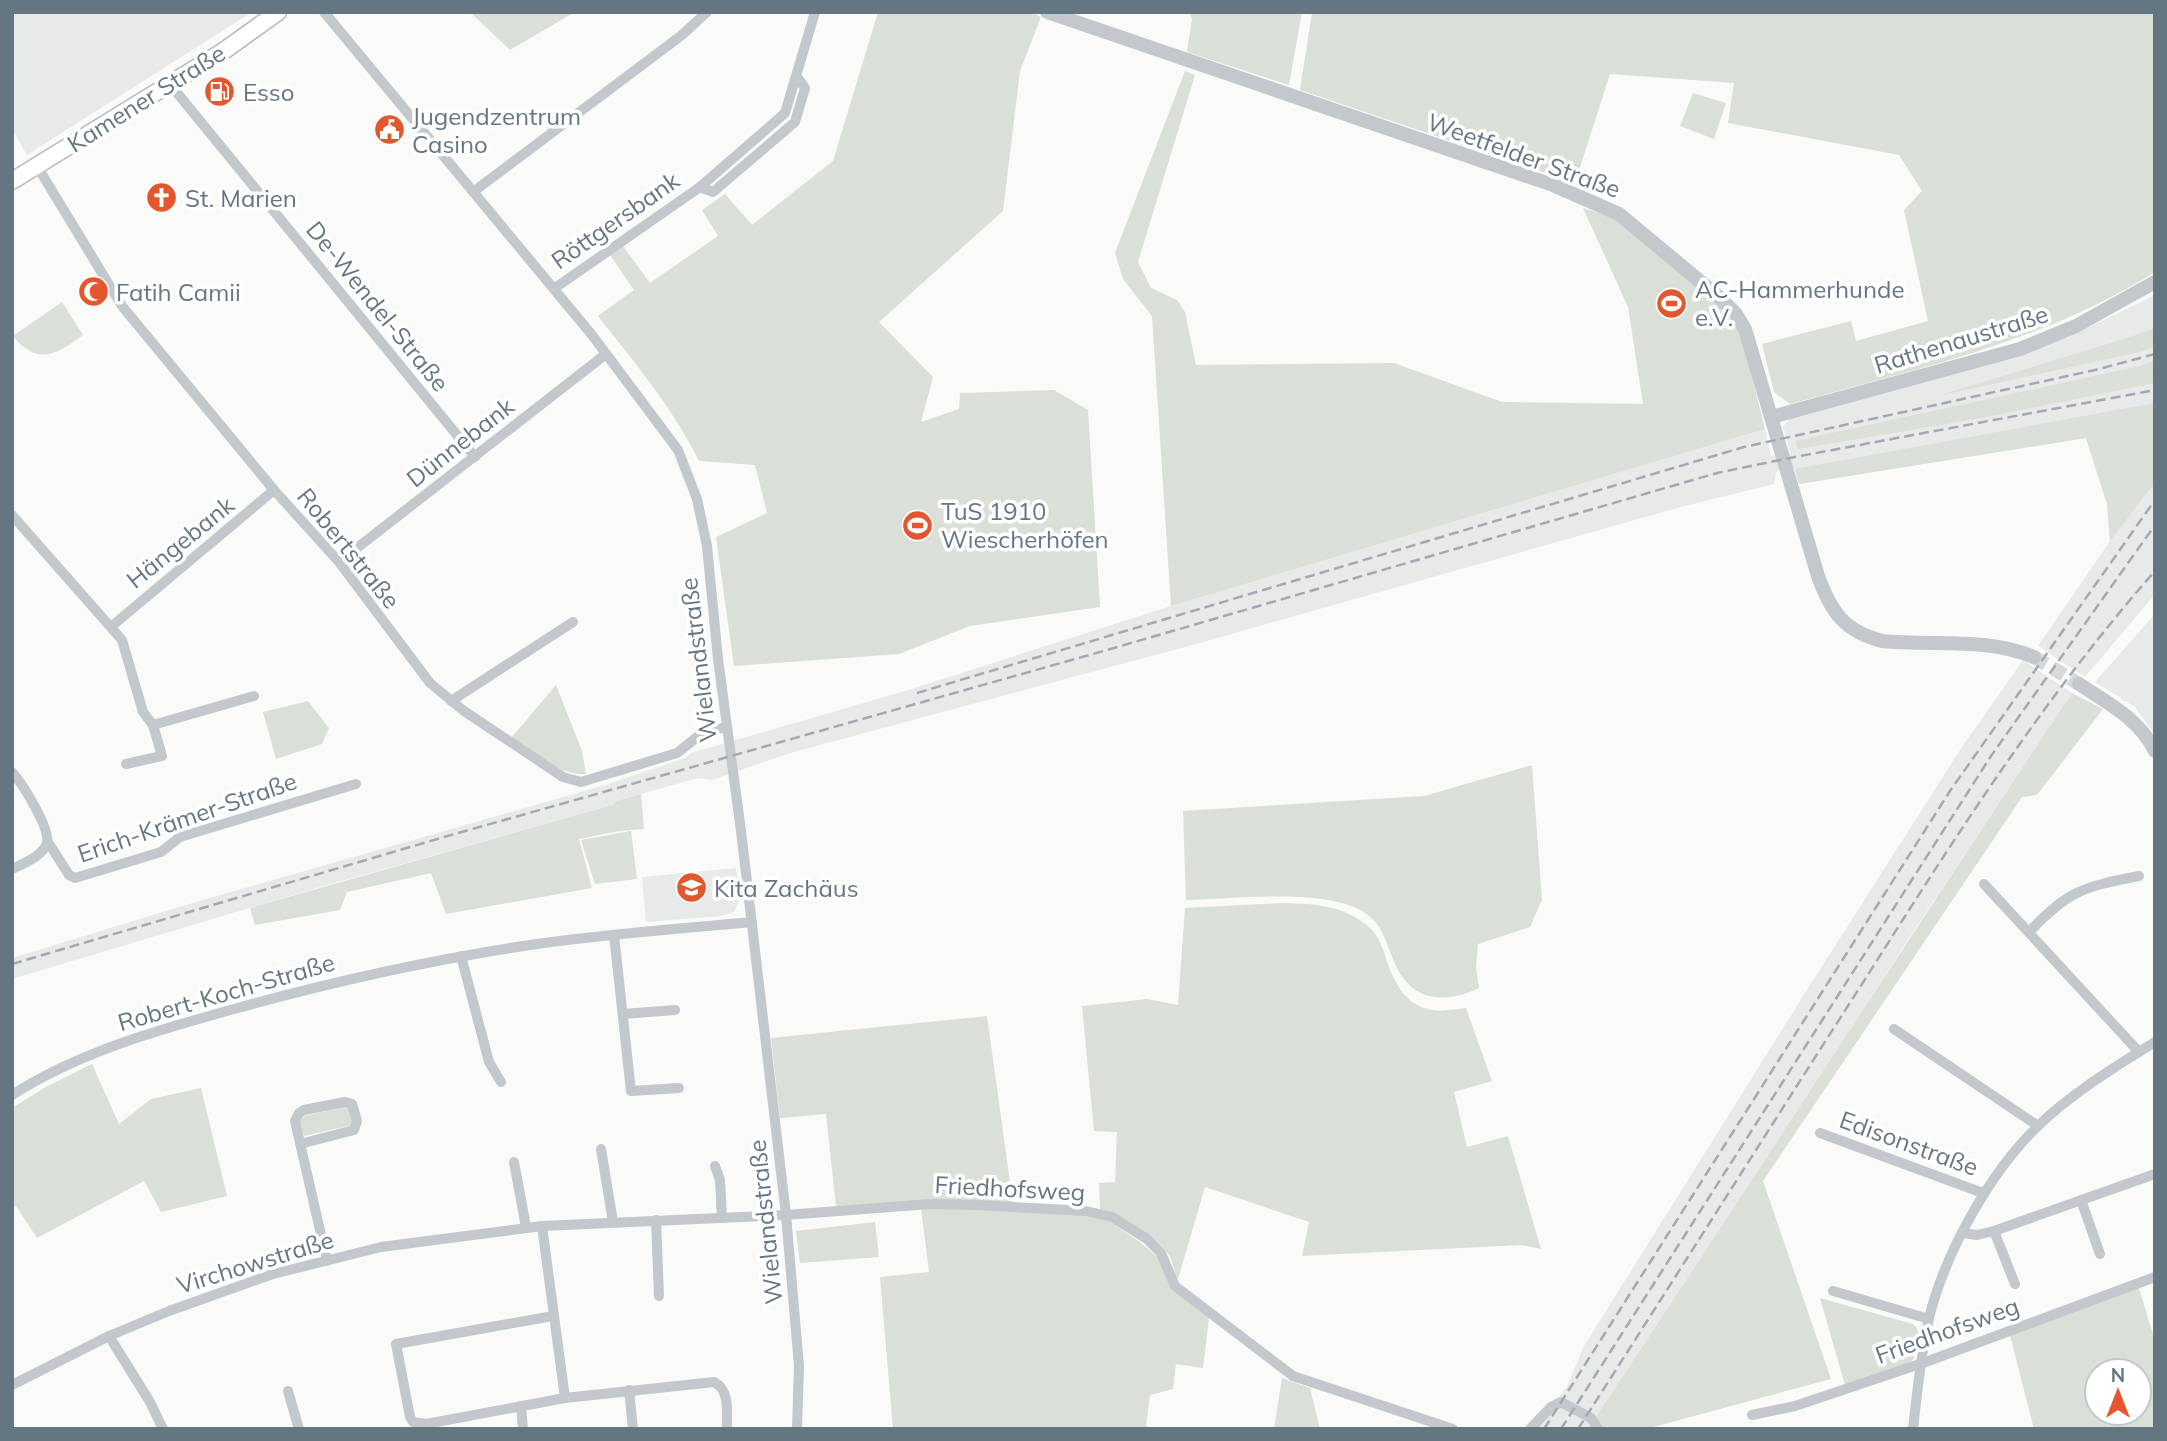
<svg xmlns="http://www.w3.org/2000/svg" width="2167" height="1441" font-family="Mulish,sans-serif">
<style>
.built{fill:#e8e9e9}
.green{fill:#dadfd7;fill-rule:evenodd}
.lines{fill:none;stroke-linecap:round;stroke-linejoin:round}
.tertiary-tunnel{stroke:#d5d9db;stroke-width:14;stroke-dasharray:14 7;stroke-linecap:butt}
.secondary-casing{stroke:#b3babf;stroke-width:19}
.minor{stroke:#c3c8cc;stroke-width:10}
.tertiary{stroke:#c3c8cc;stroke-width:14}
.secondary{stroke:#fff;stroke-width:16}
.rail{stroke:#a2aab0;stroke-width:2.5;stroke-dasharray:10 5;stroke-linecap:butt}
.labels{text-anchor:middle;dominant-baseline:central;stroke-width:7;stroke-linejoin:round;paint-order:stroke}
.poi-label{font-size:24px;fill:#657683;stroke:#fff;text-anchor:start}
.street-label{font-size:24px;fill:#657683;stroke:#fff}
</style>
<rect width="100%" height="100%" fill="#fafaf8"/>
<g class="built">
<polygon points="12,12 252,12 27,155 12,129"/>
<polygon points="2155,295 2155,594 2085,677 2038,646 2110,541 2107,504 2086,438 1799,484 1794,468 1776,472 1774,484 1681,507 1196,644 790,753 712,780 698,778 616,801 612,805 320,887 12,979 12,958 189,904 605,785 685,758 691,753 905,691 1171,606 1765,429 1771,456 1790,453 1783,427 1790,418 1971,369 2069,337"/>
<polygon points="2155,614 2155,735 2135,707 2095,682"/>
<polygon points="2023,660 2072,693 1913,932 1760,1171 1588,1429 1537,1429 1567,1386 1584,1346 1805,993 1960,750"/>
<polygon points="736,868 740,900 734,912 721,916 646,922 642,877"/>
</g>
<g class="green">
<polygon points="470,12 575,12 510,50"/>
<path d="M878,12H1030L1041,17L1020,71L1003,211L879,322L933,377L921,422L959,409L960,393L1054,390L1088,410L1100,607L970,626L899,654L734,666L716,537L767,513L755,465L699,461C673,408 634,362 598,316L634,290L610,255L623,246L650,283L718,236L702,210L725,194L752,225L833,161Z"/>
<polygon points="1189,12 1302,12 1289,85 1187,52 1192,19"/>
<path d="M1312,12H2155V272C2044,342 1915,369 1790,404L1774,392L1762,344L1851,321L1856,341L1928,321L1904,210L1922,191L1899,155L1728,123L1734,83L1610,74L1575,183L1300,90Z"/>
<polygon points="1185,71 1195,75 1138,262 1151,288 1177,300 1185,312 1196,365 1394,363 1502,402 1643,404 1628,307 1583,208 1618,219 1715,299 1741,333 1765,429 1171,606 1152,316 1123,279 1115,253"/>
<polygon points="1693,93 1726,103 1714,139 1680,126"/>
<path d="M62,302L83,335C57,354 38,367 13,336Z"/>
<polygon points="2155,328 2155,346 2140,352 1937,396 2124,339"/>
<polygon points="2155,360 2155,383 1982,418 1798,449 1795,441 2140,366"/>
<polygon points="2155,403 2155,482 2110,541 2107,504 2086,438 1799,484 1795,469"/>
<path d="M556,685L582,751L586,774C561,777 532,750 512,737Z"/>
<path d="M2072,693L2103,709L2037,795L2022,797L1763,1181L1831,1379L1646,1429H1588C1751,1184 1909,937 2072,693Z"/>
<polygon points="308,701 329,728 322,744 276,759 263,712"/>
<path d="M1532,765L1542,900L1530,927L1478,944L1476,968L1479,988C1448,1003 1414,1003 1397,968C1385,944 1385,921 1356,908C1315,889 1233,899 1186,900L1183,811L1424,796Z"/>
<polygon points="641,794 644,829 619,831 579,839 592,888 446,914 431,873 347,892 340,910 255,925 250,908 612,805 616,801"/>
<polygon points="631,831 637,879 595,884 581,840"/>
<path d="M1283,903C1316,904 1344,905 1370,928C1379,936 1384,951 1387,962C1395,984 1407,1007 1433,1010C1443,1012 1456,1009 1466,1008L1492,1081L1454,1092L1467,1147L1508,1136L1541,1249L1521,1245L1302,1256L1309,1222L1205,1187L1178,1279C1173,1271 1174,1265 1170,1257C1161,1237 1119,1220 1100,1209L1099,1183L1115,1182L1117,1132L1094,1131L1082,1006L1147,999L1178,1005L1185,908Z"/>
<polygon points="987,1016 1013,1204 836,1207 826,1114 780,1118 771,1038"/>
<polygon points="92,1064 119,1124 151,1099 201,1088 227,1196 161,1212 144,1181 37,1238 16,1206 12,1207 12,1108 44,1088"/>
<polygon points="345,1107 349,1109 353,1125 304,1136 299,1123 304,1116"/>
<polygon points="982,1207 1102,1216 1141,1243 1161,1260 1170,1285 1209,1318 1203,1368 1176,1364 1173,1389 1150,1395 1146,1425 1149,1429 893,1429 880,1277 929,1272 921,1208"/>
<polygon points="875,1222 879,1257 800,1263 796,1231"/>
<path d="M2139,1288L2155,1341V1429H2034L2010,1335ZM2097,1371H2139V1413H2097Z"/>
<polygon points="1820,1298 1913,1324 1920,1332 1915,1355 1911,1363 1845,1385"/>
<polygon points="1282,1378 1310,1388 1320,1429 1274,1429"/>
</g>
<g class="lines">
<polyline class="tertiary-tunnel" points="2034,657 2079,684"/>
<defs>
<polyline id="secondary" points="12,181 225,50 278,12"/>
</defs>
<use href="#secondary" class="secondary-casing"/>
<g class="minor">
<polyline points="324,12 592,335 678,450 697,499 707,546 718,659 741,831 786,1215 799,1366 797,1429"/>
<polyline points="169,83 475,457"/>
<polyline points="37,166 122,306 274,490 339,562 430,683 464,711 563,777 581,782 677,753 701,734 726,727"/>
<polyline points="700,187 713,192 795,122 805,88 797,77"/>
<polyline points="473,192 682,35 707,12"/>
<polyline points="555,288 700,187 785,113 815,12"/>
<polyline points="12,515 122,640 143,712 153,725 162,756 126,764"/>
<polyline points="339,562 606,354"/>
<polyline points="112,626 274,490"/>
<polyline points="451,701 573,622"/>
<polyline points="153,725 254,696"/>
<path d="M12,772C22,783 50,828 47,842C45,855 23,864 12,869"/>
<polyline points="48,842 69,875 75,878 161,852 180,837 356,784"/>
<polyline points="1984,884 2139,1052"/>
<path d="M2029,932C2069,890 2083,887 2139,876"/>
<polyline points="614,935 631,1091 679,1088"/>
<polyline points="461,956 489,1062 501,1082"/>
<polyline points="623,1014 675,1010"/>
<polyline points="1894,1029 2038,1126"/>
<path d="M12,1095C79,1052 158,1030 234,1009C331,982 430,960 530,945C604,934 678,929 752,922"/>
<polyline points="1820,1133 1983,1193"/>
<polyline points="300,1144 354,1130 357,1121 352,1104 345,1102 304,1110 299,1113 295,1121 327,1261"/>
<polyline points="601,1149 613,1222"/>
<polyline points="514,1162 526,1227"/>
<polyline points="715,1166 720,1180 722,1218"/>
<polyline points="2081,1200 2100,1254"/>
<polyline points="656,1220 659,1296"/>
<path d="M542,1226L565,1398L714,1382C730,1390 727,1412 727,1429"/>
<polyline points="1994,1231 2015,1284"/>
<polyline points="1963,1233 1977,1235 1994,1231 2155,1174"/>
<polyline points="1833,1291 1929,1319"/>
<polyline points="553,1316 396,1344 410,1417 413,1422 426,1424 565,1398"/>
<polyline points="109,1336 150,1402 163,1429"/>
<polyline points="12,1385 109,1336 169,1311 273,1274 381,1247 542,1226 786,1215 930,1204 977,1205 1086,1211 1112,1217 1147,1239 1161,1253 1175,1286 1293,1376 1453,1429"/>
<polyline points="629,1390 633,1429"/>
<polyline points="288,1391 299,1429"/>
<polyline points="521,1406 523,1429"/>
<polyline points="1752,1415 1795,1406 1923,1363 2155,1277"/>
<polyline points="1530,1429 1551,1407 1561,1402 1591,1418 1598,1429"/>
<path d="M1913,1429C1917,1393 1921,1353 1929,1318C1945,1253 1990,1172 2038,1126C2072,1093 2115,1067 2155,1042"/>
</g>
<g class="tertiary">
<path d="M1047,12L1553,185L1619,214L1719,297L1736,314L1745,329L1818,576C1831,612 1844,631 1882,641C1934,646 1985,637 2034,657"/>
<polyline points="1772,417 2020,349 2076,326 2155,282"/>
<path d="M2079,684C2108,703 2139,719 2155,751"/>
</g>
<use href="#secondary" class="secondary"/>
<g class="rail">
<polyline points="917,693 1744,447 2095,370 2155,354"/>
<polyline points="12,964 451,835 1107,650 1717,473 1795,457 2155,390"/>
<polyline points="1544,1429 1950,791 2155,500"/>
<polyline points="1561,1429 1991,756 2155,525"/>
<path d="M1578,1429C1673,1281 1767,1132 1862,984C1952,842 2043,698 2155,571"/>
</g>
</g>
<defs>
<symbol id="fuel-disc" viewBox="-11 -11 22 22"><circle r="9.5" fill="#e4572e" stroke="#fff"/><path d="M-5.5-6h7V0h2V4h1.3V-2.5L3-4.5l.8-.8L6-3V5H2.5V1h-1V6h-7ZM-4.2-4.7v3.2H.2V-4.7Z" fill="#fff"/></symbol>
<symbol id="civic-disc" viewBox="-11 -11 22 22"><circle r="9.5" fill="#e4572e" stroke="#fff"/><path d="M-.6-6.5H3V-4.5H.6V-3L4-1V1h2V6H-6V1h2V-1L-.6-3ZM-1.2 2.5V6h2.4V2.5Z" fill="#fff"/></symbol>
<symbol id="church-disc" viewBox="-11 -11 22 22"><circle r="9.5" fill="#e4572e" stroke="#fff"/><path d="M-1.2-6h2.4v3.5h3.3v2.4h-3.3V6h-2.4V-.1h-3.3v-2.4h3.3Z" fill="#fff"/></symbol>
<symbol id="mosque-disc" viewBox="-11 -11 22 22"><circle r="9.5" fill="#e4572e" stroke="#fff"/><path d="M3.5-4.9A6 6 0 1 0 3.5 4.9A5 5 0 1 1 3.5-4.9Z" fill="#fff"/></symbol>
<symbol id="stadium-disc" viewBox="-11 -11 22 22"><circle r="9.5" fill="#e4572e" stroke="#fff"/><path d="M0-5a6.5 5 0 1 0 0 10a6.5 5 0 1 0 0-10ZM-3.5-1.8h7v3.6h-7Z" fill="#fff"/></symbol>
<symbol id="school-disc" viewBox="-11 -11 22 22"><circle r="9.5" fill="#e4572e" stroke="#fff"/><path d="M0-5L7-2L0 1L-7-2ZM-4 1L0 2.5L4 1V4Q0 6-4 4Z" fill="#fff"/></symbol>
</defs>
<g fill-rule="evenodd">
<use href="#fuel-disc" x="202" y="74" width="35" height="35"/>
<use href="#civic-disc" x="372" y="112" width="35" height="35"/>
<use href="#church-disc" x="144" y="180" width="35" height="35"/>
<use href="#mosque-disc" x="76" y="274" width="35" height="35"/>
<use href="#stadium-disc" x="1654" y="286" width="35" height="35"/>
<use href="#stadium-disc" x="900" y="508" width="35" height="35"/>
<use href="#school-disc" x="674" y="870" width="35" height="35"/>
</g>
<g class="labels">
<g class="poi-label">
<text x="243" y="92">Esso</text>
<text x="412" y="116">Jugendzentrum<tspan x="412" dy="28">Casino</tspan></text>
<text x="185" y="198">St. Marien</text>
<text x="1695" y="289">AC-Hammerhunde<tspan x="1695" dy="28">e.V.</tspan></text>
<text x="116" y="292">Fatih Camii</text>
<text x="941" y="511">TuS 1910<tspan x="941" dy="28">Wiescherhöfen</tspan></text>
<text x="714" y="888">Kita Zachäus</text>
</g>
<g class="street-label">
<text transform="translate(146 98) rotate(-32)">Kamener Straße</text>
<text transform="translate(1524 155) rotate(20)">Weetfelder Straße</text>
<text transform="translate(615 220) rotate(-35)">Röttgersbank</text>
<text transform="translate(378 306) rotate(51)">De-Wendel-Straße</text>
<text transform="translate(1961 339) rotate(-17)">Rathenaustraße</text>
<text transform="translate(460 442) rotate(-38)">Dünnebank</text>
<text transform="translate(180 542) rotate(-39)">Hängebank</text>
<text transform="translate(349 548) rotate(51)">Robertstraße</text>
<text transform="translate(698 660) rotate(-97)">Wielandstraße</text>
<text transform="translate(187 817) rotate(-19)">Erich-Krämer-Straße</text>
<text transform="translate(226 992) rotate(-16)">Robert-Koch-Straße</text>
<text transform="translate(1909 1143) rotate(20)">Edisonstraße</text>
<text transform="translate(1010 1188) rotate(3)">Friedhofsweg</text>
<text transform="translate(765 1222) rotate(-96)">Wielandstraße</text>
<text transform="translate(255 1262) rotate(-17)">Virchowstraße</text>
<text transform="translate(1947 1330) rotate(-20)">Friedhofsweg</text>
</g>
</g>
<rect width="2167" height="1441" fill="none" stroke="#657683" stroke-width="28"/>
<g transform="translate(2118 1392)"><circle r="33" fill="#ffffff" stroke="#c1c8cd" stroke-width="2"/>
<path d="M0-5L12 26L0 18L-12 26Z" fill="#e4572e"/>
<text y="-10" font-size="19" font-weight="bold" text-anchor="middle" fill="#657683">N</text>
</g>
</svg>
